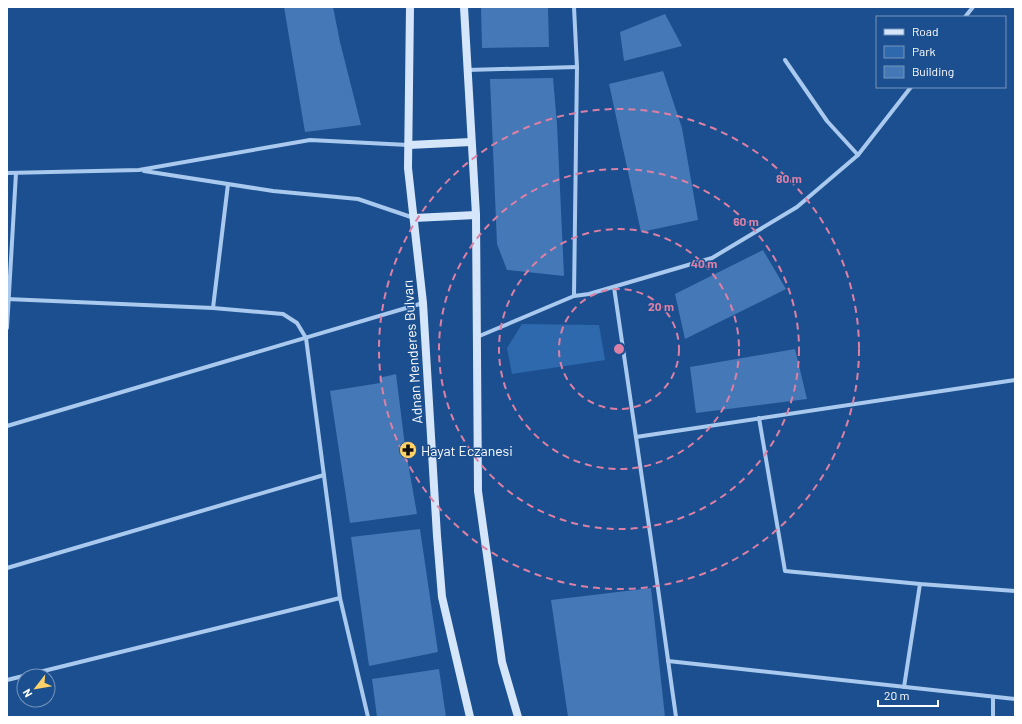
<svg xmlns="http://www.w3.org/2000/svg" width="1022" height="724" font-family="Barlow,sans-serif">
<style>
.green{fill:#2e69ad}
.building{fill:#4478b7}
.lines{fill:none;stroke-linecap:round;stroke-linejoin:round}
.street{stroke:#a9c9ee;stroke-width:4}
.secondary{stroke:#d6e6fa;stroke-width:8}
.ring{fill:none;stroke:#dd80a5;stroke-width:2;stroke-dasharray:7 5}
.labels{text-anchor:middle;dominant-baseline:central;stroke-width:3;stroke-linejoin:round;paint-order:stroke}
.street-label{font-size:14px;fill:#fff;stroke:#1b4f8f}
.poi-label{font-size:14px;fill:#fff;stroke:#1b4f8f;text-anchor:start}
.centre{fill:#dd80a5;stroke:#1b4f8f;stroke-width:2}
.ring-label{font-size:12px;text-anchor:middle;font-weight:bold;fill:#dd80a5;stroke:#1b4f8f;stroke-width:3;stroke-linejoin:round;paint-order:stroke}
</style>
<rect width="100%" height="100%" fill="#1b4f8f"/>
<polygon class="green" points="522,324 599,325 605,360 512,374 507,348"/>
<g class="building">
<polygon points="284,7 333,7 340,42 361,125 305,132"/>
<polygon points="481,7 548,7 549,47 482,48"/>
<polygon points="665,14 682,46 624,61 620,32"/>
<polygon points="663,71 682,128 698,220 641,232 609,84"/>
<polygon points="553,78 557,124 564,276 507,270 497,244 490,79"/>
<polygon points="763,250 786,289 685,339 675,294"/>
<polygon points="795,349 807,399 696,413 690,367"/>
<polygon points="396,374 405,446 417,514 350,523 330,391 380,383 379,378"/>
<polygon points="420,529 438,652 369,666 351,537"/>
<polygon points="651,588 665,717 568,717 551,600"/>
<polygon points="439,669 446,717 377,717 372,679"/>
</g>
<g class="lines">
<g class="street">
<polyline points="574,7 577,67 574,296"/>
<polyline points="965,17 973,7"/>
<polyline points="785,60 827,121 858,155"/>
<polyline points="467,70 577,67"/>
<polyline points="144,171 273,191 358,199 414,218"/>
<polyline points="7,173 139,170 310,140 408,145"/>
<polyline points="614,287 655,567 676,717"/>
<polyline points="7,299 213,308 283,314 297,323 306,338 340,598 368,717"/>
<polyline points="213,308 228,184"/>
<polyline points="7,328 16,173"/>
<polyline points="477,337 574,296 589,294 712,258 797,207 858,155 911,87"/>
<polyline points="759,418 785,571 920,584 1015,591"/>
<polyline points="7,426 423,303"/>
<polyline points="636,437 1015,380"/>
<polyline points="7,568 324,475"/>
<polyline points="668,661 1015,699"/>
<polyline points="7,680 340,598"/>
<polyline points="904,687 920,584"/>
<polyline points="993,697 993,717"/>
</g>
<g class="secondary">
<polyline points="410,7 408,168 423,303 437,536 442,597 470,717"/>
<polyline points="464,7 476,215 478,491 502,662 518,717"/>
<polyline points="409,145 471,142"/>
<polyline points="414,218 476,215"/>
</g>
</g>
<g class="ring">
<circle cx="619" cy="349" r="60"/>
<circle cx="619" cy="349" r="120"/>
<circle cx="619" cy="349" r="180"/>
<circle cx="619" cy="349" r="240"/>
</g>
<defs>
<symbol id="pharmacy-disc" viewBox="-11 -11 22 22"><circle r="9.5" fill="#ffd166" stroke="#1b4f8f"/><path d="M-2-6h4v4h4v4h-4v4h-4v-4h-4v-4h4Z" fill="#111"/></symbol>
</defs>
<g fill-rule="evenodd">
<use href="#pharmacy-disc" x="398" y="440" width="20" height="20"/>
</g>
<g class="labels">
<g class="street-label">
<text transform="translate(412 352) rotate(-94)">Adnan Menderes Bulvarı</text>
</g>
<g class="poi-label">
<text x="421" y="450">Hayat Eczanesi</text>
</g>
</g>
<circle cx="619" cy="349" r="6" class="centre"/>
<g class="ring-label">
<text x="789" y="183">80 m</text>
<text x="746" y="226">60 m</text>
<text x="704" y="268">40 m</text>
<text x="661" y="311">20 m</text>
</g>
<rect width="1022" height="724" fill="none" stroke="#ffffff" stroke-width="16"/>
<rect x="876" y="16" width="130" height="72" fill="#1b4f8f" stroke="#7695bc"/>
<rect x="884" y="29" width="20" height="6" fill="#d6e6fa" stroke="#7695bc"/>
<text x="912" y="36" font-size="12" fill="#ffffff">Road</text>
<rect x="884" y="46" width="20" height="12" fill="#2e69ad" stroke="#7695bc"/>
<text x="912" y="56" font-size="12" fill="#ffffff">Park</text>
<rect x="884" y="66" width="20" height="12" fill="#4478b7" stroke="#7695bc"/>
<text x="912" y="76" font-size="12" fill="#ffffff">Building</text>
<g transform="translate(36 688) rotate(239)"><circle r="19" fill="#1b4f8f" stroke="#7695bc"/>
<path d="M0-3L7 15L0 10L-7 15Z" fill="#ffd166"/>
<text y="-6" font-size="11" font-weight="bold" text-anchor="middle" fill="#ffffff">N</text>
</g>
<path d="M878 700v6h60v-6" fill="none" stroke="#ffffff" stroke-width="2"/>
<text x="884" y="700" font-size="12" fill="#ffffff" stroke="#1b4f8f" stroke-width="3" paint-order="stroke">20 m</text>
</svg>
